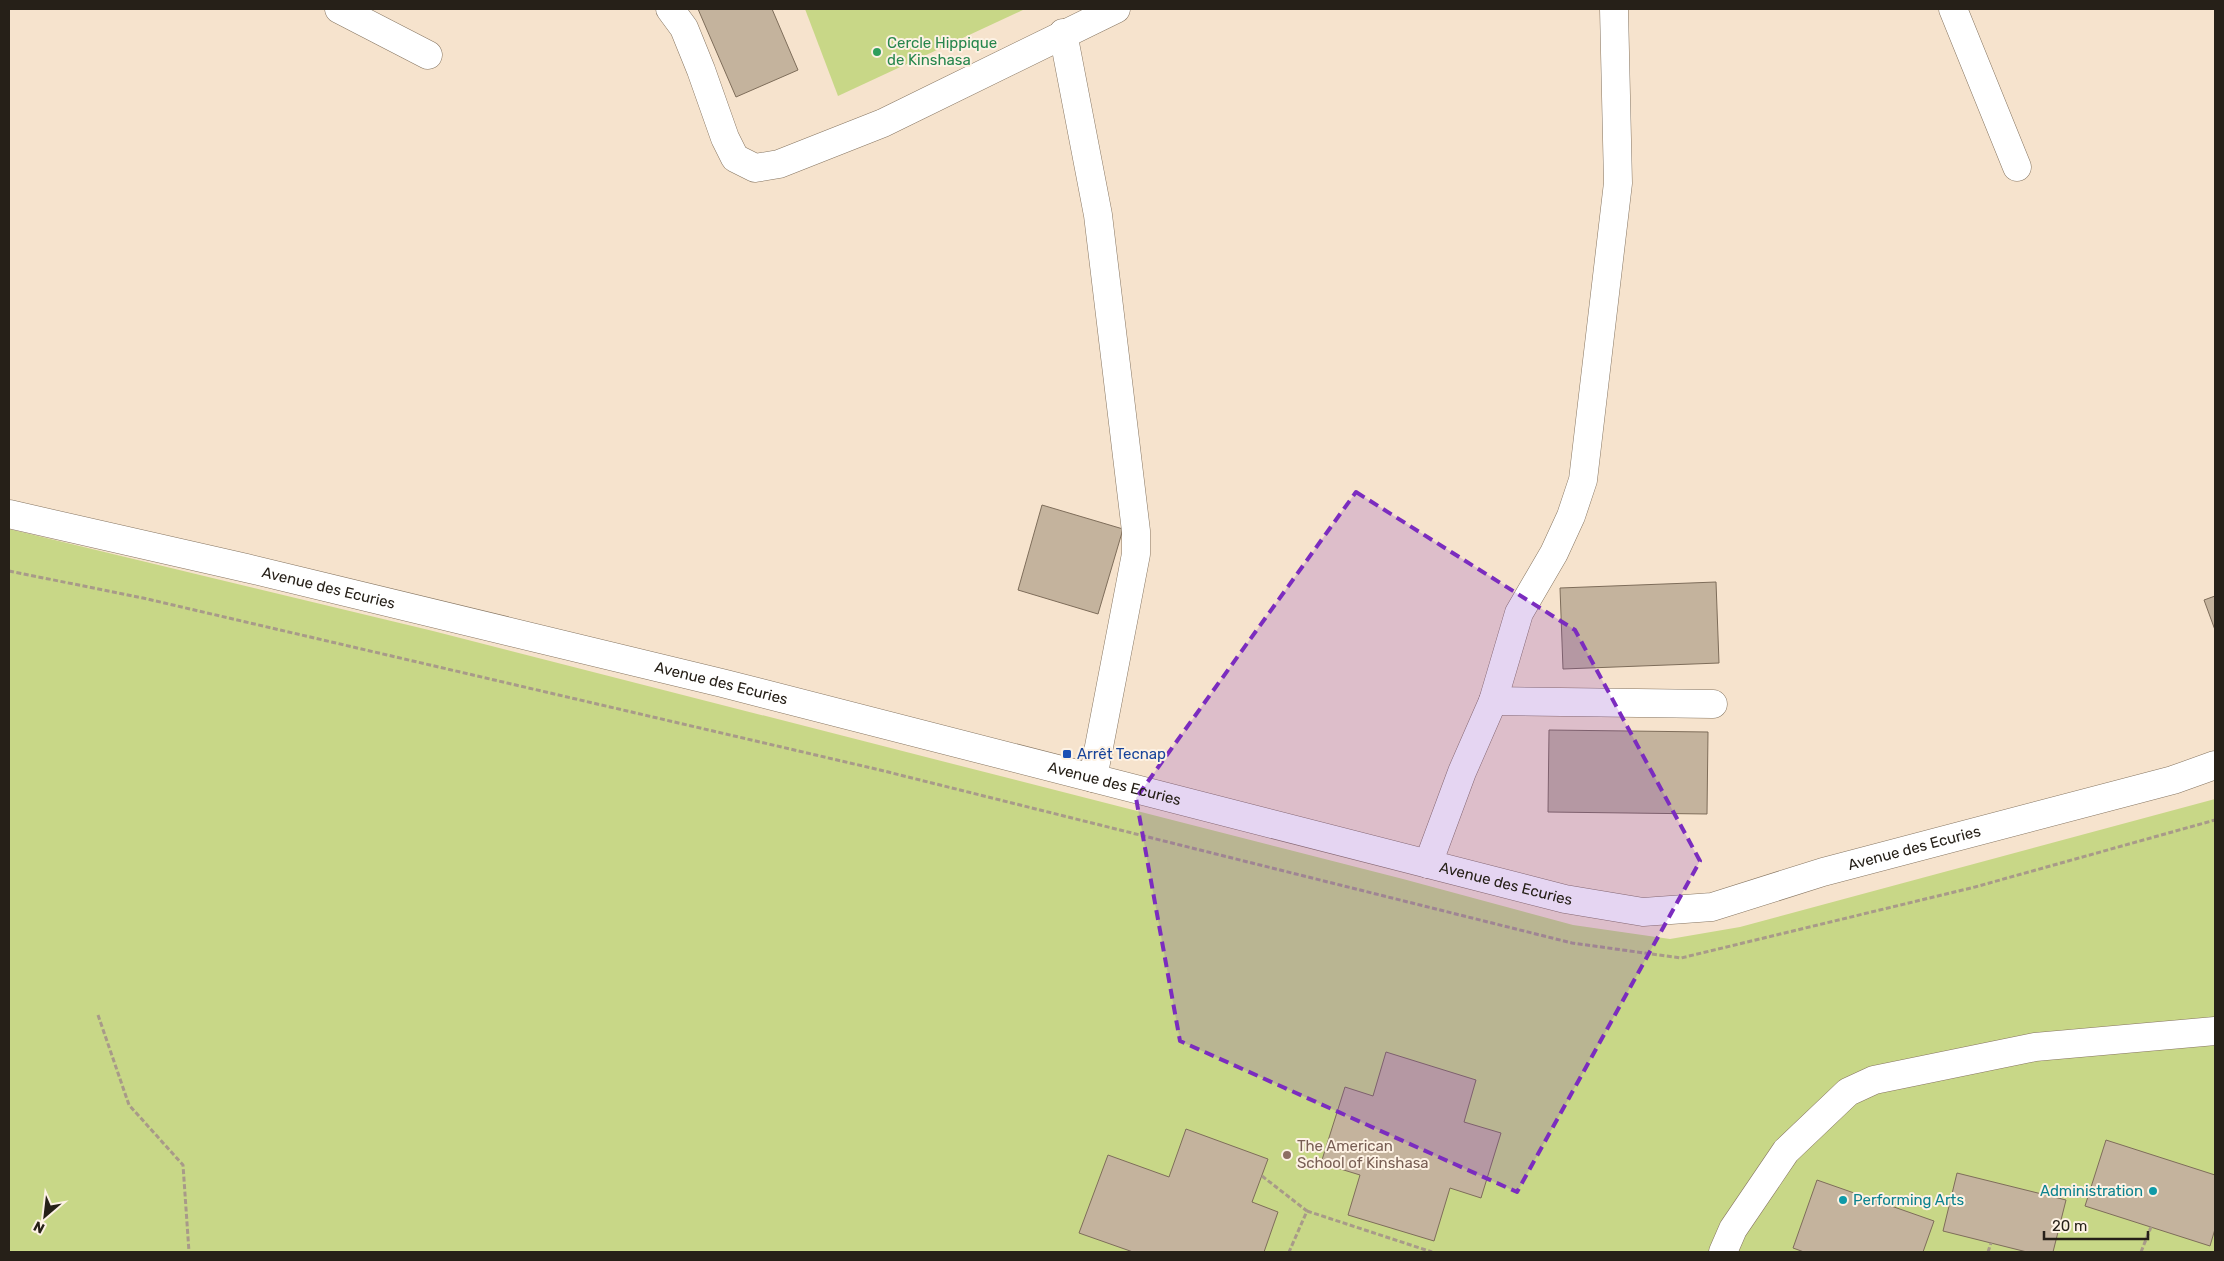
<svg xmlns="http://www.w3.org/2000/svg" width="2224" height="1261" font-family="Rubik,sans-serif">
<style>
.green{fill:#c8d787}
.building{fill:#c4b39d;stroke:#7e6d5a}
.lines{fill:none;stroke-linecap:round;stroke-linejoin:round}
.minor-casing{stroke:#867561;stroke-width:29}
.path{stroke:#a89a89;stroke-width:3;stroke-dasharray:5 2.5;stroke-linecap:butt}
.minor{stroke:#fff;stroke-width:28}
.marked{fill:#7b2cbf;fill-opacity:0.2;stroke:#7b2cbf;stroke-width:4;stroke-dasharray:10 6;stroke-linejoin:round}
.leisure-dot{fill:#2e9e5b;stroke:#fdf2e4;stroke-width:2}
.transit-dot{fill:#1a4fb4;stroke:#fdf2e4;stroke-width:2}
.education-dot{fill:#8d6e63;stroke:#fdf2e4;stroke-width:2}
.culture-dot{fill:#0f9aa8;stroke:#fdf2e4;stroke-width:2}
.labels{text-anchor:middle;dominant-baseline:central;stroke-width:4;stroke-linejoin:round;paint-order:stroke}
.leisure-label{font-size:15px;fill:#27864d;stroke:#fdf2e4;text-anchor:start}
.street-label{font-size:15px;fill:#262018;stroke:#fdf2e4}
.transit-label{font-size:15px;fill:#164399;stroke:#fdf2e4;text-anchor:start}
.education-label{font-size:15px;fill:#785e54;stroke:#fdf2e4;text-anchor:start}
.culture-label{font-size:15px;fill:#0d838f;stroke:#fdf2e4;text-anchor:end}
</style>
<rect width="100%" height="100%" fill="#f6e3cd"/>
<g class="green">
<polygon points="805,9 1025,9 838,96"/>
<polygon points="9,529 433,631 1403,879 1573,925 1670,939 1740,927 2215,799 2215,1252 9,1252"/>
</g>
<g class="building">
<polygon points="698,9 772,9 798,70 736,97"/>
<polygon points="1042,505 1123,529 1098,614 1018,590"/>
<polygon points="1716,582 1719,663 1563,669 1560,588"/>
<polygon points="2215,596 2215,630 2204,600"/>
<polygon points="1549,730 1708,732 1707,814 1548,812"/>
<polygon points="1386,1052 1476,1080 1464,1122 1501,1133 1481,1198 1450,1188 1434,1241 1348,1215 1360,1175 1321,1163 1345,1087 1373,1096"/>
<polygon points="1186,1129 1268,1159 1252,1202 1278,1212 1264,1252 1133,1252 1079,1233 1108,1155 1169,1177"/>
<polygon points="2106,1140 2215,1175 2215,1229 2210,1246 2085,1206"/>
<polygon points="1957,1173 2066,1200 2053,1252 2027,1252 1943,1231"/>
<polygon points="1817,1180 1934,1221 1923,1252 1804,1252 1793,1248"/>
</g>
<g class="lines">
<defs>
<g id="minor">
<polyline points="339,9 428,55"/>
<polyline points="670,9 684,28 701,70 725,138 735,158 755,168 779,164 883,123 1116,9"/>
<polyline points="1953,9 2017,167"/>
<polyline points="1063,33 1098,215 1136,531 1136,554 1093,778"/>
<path id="s1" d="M9,514L246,568L722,683L1565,899L1643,912L1712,907L1823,872L2173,780L2215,765"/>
<polyline points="1493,701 1713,704"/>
<polyline points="1428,864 1462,772 1493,701 1519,613 1554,553 1571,516 1583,480 1618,183 1614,9"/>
<polyline points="1723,1252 1733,1229 1786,1151 1848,1092 1874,1080 2035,1047 2215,1031"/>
</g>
</defs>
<use href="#minor" class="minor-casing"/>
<g class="path">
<polyline points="9,571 143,598 880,770 1572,943 1681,958 1975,887 2215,820"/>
<polyline points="98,1015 129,1105 183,1165 189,1252"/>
<polyline points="1262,1176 1307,1211 1289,1252"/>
<polyline points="1307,1211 1432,1252"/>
<polyline points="1988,1252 1991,1243"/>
<polyline points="2141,1252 2151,1227"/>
</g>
<use href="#minor" class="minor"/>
</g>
<path class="marked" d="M1356,492L1575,630L1700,861L1517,1192L1180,1041L1136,798Z"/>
<circle class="leisure-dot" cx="877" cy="52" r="5"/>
<rect class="transit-dot" x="1062" y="749" width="10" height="10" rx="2.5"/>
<circle class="education-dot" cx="1287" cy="1155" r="5"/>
<g class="culture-dot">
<circle cx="2153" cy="1191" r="5"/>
<circle cx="1843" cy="1200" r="5"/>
</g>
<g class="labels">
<g class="leisure-label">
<text x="887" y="43">Cercle Hippique<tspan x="887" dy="17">de Kinshasa</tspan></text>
</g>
<g class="street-label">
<text stroke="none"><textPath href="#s1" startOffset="328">Avenue des Ecuries</textPath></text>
<text stroke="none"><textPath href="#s1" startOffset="732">Avenue des Ecuries</textPath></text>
<text stroke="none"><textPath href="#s1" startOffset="1138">Avenue des Ecuries</textPath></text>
<text stroke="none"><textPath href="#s1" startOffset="1962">Avenue des Ecuries</textPath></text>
<text stroke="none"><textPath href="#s1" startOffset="1542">Avenue des Ecuries</textPath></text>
</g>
<g class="transit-label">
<text x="1077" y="754">Arrêt Tecnap</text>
</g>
<g class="education-label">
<text x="1297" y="1146">The American<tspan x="1297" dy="17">School of Kinshasa</tspan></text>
</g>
<g class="culture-label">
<text x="2143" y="1191">Administration</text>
<text x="1853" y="1200" text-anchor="start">Performing Arts</text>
</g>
</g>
<rect width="2224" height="1261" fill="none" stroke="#262018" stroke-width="20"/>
<g transform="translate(45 1216) rotate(208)" stroke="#fdf2e4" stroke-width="4" paint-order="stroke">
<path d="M0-4L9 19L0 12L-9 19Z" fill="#262018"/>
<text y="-8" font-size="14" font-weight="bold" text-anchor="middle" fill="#262018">N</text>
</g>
<path d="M2044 1231v8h104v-8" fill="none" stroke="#262018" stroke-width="2.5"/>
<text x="2052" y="1231" font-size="15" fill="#262018" stroke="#fdf2e4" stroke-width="4" paint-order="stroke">20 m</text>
</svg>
